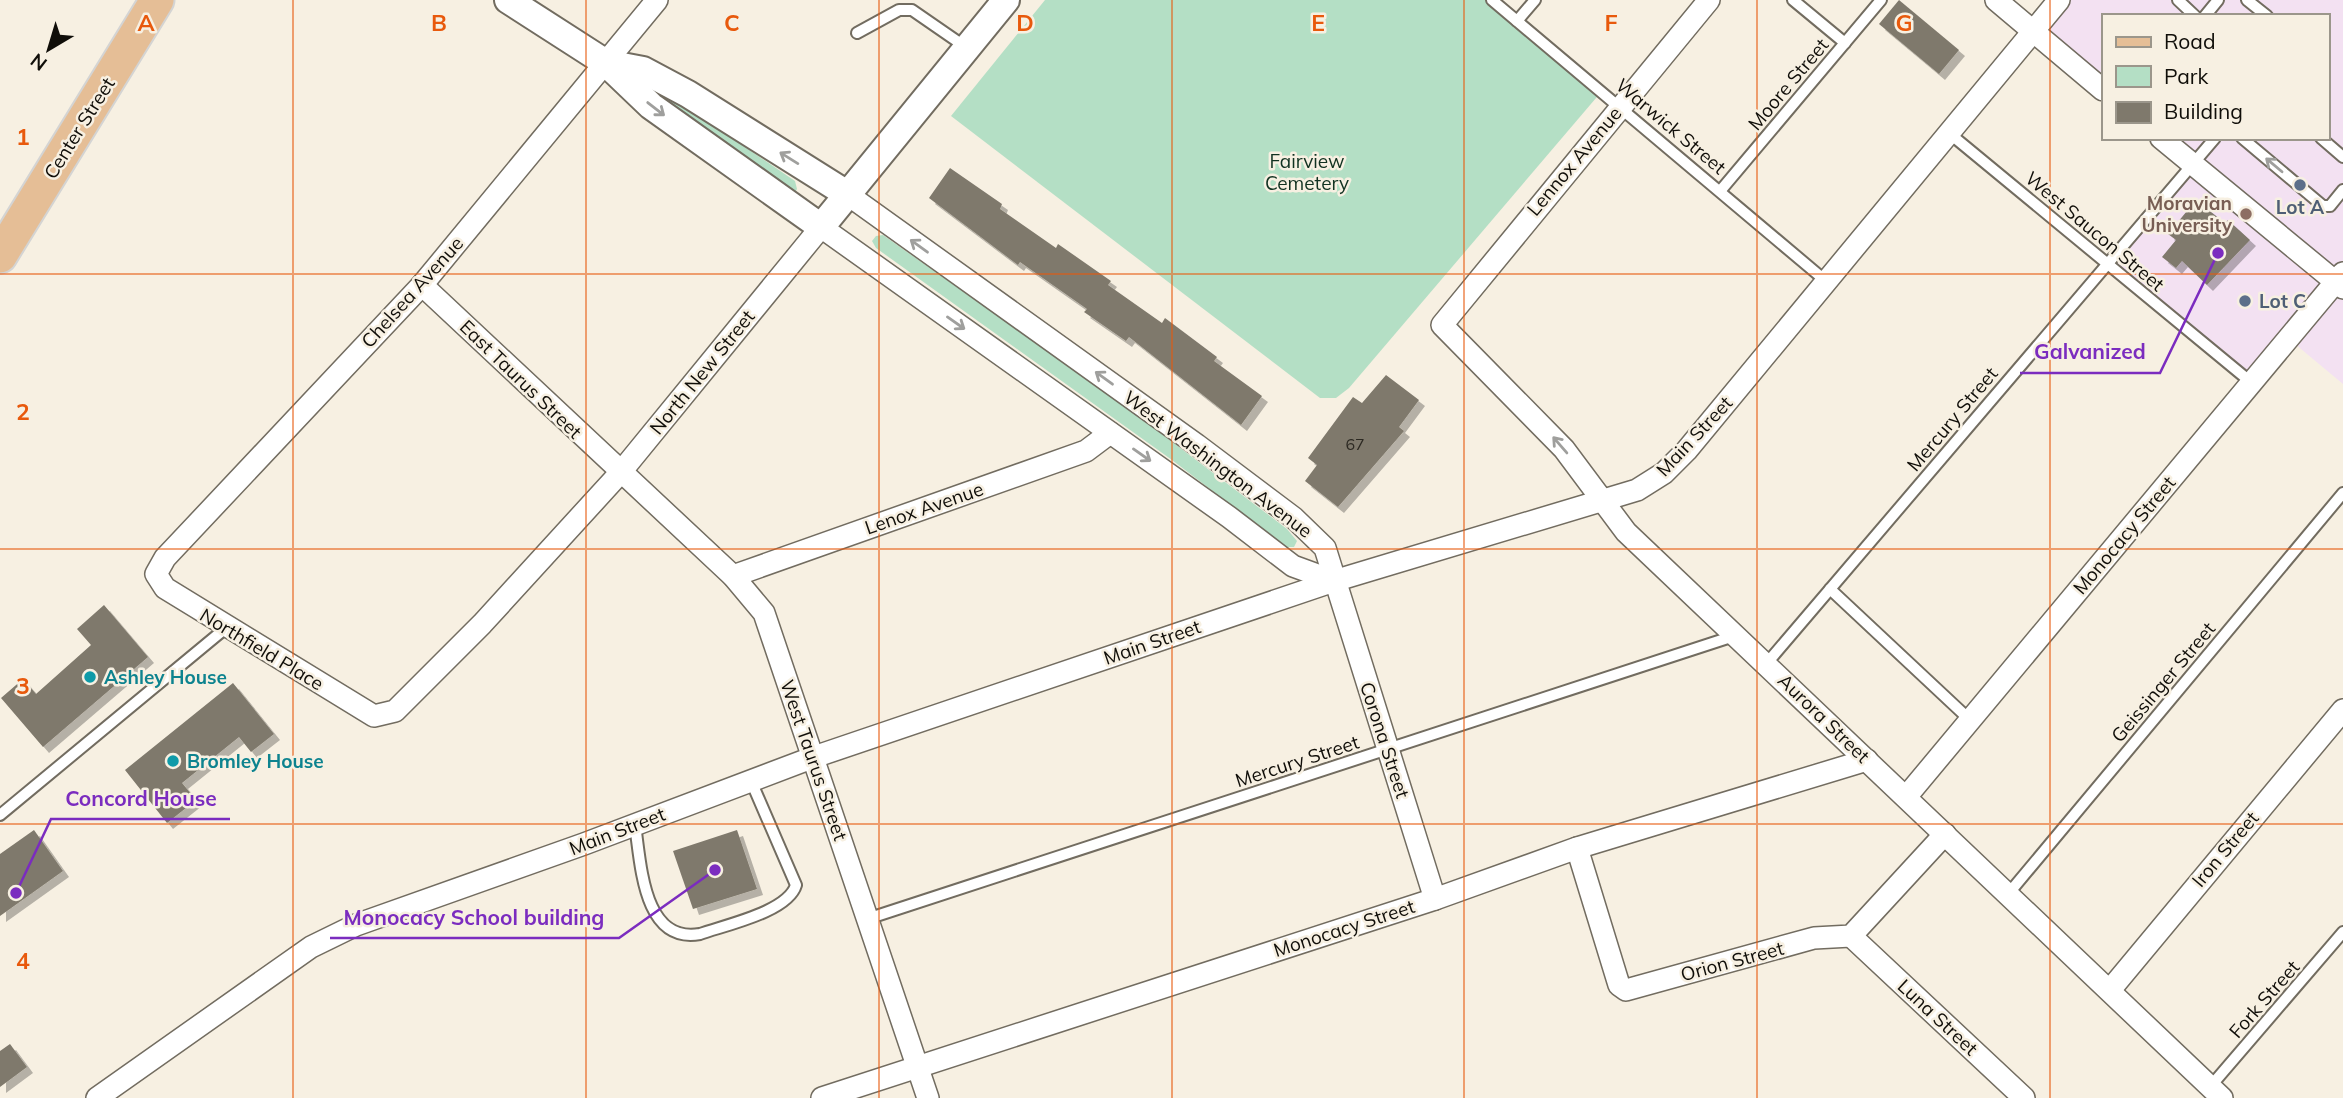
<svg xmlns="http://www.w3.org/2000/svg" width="2343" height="1098" font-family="Mulish,sans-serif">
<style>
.education{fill:#f3e1f2}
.green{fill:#b4dfc5}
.building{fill:#7f796c;filter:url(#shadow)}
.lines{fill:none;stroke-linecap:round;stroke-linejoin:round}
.service-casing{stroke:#726c60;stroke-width:14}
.minor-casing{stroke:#726c60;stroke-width:24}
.tertiary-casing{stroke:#726c60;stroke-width:30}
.primary-casing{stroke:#d4d4d3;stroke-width:37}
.service{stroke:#fff;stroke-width:10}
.minor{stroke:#fff;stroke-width:21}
.tertiary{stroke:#fff;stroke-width:26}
.primary{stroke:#e5be96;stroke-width:33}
.oneway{stroke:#9f9f9d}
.grid{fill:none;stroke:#e8590c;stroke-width:2;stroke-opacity:0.55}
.service-dot{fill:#5c6f8a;stroke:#f7f0e2;stroke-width:2.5}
.education-dot{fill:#8d6e63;stroke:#f7f0e2;stroke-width:2.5}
.culture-dot{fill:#0f9aa8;stroke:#f7f0e2;stroke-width:2.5}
.labels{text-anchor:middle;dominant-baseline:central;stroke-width:5;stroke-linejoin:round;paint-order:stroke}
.number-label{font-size:16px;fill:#2c2922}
.street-label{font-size:19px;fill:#100e09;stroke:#f7f0e2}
.park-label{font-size:19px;fill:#113221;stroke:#f7f0e2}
.education-label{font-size:19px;font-weight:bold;fill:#785e54;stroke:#f7f0e2;text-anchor:end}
.service-label{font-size:19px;font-weight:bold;fill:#4e5e75;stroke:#f7f0e2}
.culture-label{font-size:19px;font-weight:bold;fill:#0d838f;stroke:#f7f0e2;text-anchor:start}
.grid-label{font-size:23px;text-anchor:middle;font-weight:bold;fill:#e8590c;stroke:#f7f0e2;stroke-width:5;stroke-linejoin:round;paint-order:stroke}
.leader{fill:none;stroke:#7b2cbf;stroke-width:2.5}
.callout-dot{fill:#7b2cbf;stroke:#f7f0e2;stroke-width:2.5}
.callout-label{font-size:21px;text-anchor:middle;font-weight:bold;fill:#7b2cbf;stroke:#f7f0e2;stroke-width:5;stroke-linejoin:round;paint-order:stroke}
</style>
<defs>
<filter id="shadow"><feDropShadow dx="6" dy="6" stdDeviation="0" flood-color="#0004"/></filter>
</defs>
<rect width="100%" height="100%" fill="#f7f0e2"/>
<polygon class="education" points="2059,0 2343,0 2343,384 2289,339 2252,383 2107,264 2190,164 2161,138 2327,138 2327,16 2103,16 2103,90 2033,30"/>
<g class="green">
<polygon points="1045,0 1492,0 1602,91 1349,388 1336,398 1320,398 951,116"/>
<polygon points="652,84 795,181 797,189 793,196 643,87"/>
<polygon points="883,235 1117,400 1287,529 1297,541 1294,547 1287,547 1278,541 1172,460 876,248 872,241 876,236"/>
</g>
<g class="building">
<polygon points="1899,0 1959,50 1939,74 1879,24"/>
<polygon points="950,168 1002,204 1000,209 1056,248 1058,244 1111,281 1108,285 1162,323 1165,318 1217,357 1214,361 1262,396 1241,425 1129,337 1126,341 1084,312 1087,309 1020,262 1018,265 929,198"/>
<polygon points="2196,200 2225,223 2228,220 2250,240 2207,285 2182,261 2176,268 2162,257 2176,240 2168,234"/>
<polygon points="1386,375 1419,400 1399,427 1404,431 1338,507 1305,481 1317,465 1308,458 1353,397 1362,403"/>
<polygon points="104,605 148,657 43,747 1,698 23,679 36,694 91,645 77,629"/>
<polygon points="233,683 274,734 251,752 239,737 182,783 196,800 167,823 125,770"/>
<polygon points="34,830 63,871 0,916 0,854"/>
<polygon points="737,830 757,889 693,909 673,851"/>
<polygon points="10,1044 27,1067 0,1087 0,1051"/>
</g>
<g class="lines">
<defs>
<g id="service">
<polyline points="1492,0 1827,282"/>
<polyline points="1793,0 1845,43"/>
<polyline points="2178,0 2195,16"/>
<polyline points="2247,0 2267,16"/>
<polyline points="2205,16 2218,0"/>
<polyline points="1517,21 1535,0"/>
<polyline points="857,33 899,10 912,10 967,48"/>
<polyline points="1949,133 2252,383"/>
<polyline points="2242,138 2323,206 2330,206 2343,190"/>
<polyline points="2321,138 2343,157"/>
<polyline points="1721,190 1881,0"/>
<polyline points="1830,589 1970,720"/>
<polyline points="1767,663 2215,138"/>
<polyline points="0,815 227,627"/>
<path d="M635,825C641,864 643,944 700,934C725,925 788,912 796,885L751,781"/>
<polyline points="2009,893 2343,493"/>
<polyline points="867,919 1737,635"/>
<polyline points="2210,1087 2343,932"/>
</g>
<g id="minor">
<polyline points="657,0 422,285 165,558 156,574 165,588 374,716 395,711 482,624 620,473 821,227 1229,517 1293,566 1334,581"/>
<polyline points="1709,0 1442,325 1564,449 1626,532 2222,1098"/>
<polyline points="1996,0 2103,90"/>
<polyline points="2161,138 2343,288"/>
<polyline points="847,194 1197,445 1294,518 1325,548 1435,899"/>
<polyline points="422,285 733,576 764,613 928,1098"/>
<polyline points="733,576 1086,451 1110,433"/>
<polyline points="1906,797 2343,273"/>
<polyline points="1577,848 1619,985 1626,990 1814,938 1851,936 1945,834"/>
<polyline points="1851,936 2024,1098"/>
<polyline points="2110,990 2343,710"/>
<polyline points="97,1098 311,947 356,925 584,844 814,757 1334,581 1637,490 1664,473 1687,450 2059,0"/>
<polyline points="822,1098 1435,899 1577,848 1867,760"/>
</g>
<g id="tertiary">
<polyline points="508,0 606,63 651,106 821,227 1006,0"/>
<polyline points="606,63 643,70 688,94 847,194"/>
</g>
<polyline id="primary" points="0,256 157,0"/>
</defs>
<use href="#service" class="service-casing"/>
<use href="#minor" class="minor-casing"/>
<use href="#tertiary" class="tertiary-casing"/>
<use href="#primary" class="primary-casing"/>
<use href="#service" class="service"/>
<use href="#minor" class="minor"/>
<use href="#tertiary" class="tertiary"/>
<use href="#primary" class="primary"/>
</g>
<defs><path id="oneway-shaft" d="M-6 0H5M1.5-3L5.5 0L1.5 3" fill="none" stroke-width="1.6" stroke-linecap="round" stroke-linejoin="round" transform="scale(1.75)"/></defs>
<g class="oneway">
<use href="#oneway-shaft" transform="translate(656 109) rotate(38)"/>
<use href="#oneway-shaft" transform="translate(789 158) rotate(-148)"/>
<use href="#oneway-shaft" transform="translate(2274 165) rotate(-140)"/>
<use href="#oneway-shaft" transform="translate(919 246) rotate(-144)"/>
<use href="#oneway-shaft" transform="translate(956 323) rotate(35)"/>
<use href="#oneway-shaft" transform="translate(1104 378) rotate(-144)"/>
<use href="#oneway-shaft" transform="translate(1560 445) rotate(-131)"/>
<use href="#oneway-shaft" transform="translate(1142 455) rotate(35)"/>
</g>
<path class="grid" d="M293,0V1098M586,0V1098M879,0V1098M1172,0V1098M1464,0V1098M1757,0V1098M2050,0V1098M0,274H2343M0,549H2343M0,824H2343"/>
<g class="service-dot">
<circle cx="2300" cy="185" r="7"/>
<circle cx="2245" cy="301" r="7"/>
</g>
<circle class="education-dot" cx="2246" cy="214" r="7"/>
<g class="culture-dot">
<circle cx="90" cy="677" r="7"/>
<circle cx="173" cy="761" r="7"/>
</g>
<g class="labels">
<g class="number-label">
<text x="1355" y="444">67</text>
</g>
<g class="street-label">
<text transform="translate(1788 84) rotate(-50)">Moore Street</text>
<text transform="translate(1671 126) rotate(40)">Warwick Street</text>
<text transform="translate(79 128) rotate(-58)">Center Street</text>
<text transform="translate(1574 161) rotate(-50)">Lennox Avenue</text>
<text transform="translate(2095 231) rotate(40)">West Saucon Street</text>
<text transform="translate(412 292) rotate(-48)">Chelsea Avenue</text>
<text transform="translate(702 372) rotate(-51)">North New Street</text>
<text transform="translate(521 379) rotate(44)">East Taurus Street</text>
<text transform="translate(1952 419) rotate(-50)">Mercury Street</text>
<text transform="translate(1694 436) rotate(-47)">Main Street</text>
<text transform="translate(1218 464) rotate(37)">West Washington Avenue</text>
<text transform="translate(924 508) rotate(-19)">Lenox Avenue</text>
<text transform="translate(2124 535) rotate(-50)">Monocacy Street</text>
<text transform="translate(1152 642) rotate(-19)">Main Street</text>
<text transform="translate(262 649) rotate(31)">Northfield Place</text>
<text transform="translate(2163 682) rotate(-50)">Geissinger Street</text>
<text transform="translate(1824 718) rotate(44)">Aurora Street</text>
<text transform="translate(1385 740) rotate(72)">Corona Street</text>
<text transform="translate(814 760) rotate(71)">West Taurus Street</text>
<text transform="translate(1297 761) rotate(-18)">Mercury Street</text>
<text transform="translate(617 831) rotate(-21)">Main Street</text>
<text transform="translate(2225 849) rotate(-50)">Iron Street</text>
<text transform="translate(1344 928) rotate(-18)">Monocacy Street</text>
<text transform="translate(1732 961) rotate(-15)">Orion Street</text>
<text transform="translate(2264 999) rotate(-49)">Fork Street</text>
<text transform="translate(1938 1017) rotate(43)">Luna Street</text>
</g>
<g class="park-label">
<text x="1307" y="161">Fairview<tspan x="1307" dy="22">Cemetery</tspan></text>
</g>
<g class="education-label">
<text x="2232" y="203">Moravian<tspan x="2232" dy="22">University</tspan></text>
</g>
<g class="service-label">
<text x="2300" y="207">Lot A</text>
<text x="2259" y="301" text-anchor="start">Lot C</text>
</g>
<g class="culture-label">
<text x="104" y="677">Ashley House</text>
<text x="187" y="761">Bromley House</text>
</g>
</g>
<g class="grid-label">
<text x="146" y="31">A</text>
<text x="439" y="31">B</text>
<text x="732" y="31">C</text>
<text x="1025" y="31">D</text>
<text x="1318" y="31">E</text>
<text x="1611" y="31">F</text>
<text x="1904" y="31">G</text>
<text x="23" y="145">1</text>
<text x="23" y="420">2</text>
<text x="23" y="694">3</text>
<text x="23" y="969">4</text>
</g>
<path class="leader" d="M2218 253L2160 373H2020M16 893L51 819H230M715 870L619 938H330"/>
<g class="callout-dot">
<circle cx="2218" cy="253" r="7"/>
<circle cx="16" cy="893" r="7"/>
<circle cx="715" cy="870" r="7"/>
</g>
<g class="callout-label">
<text x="2090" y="359">Galvanized</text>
<text x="141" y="806">Concord House</text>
<text x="474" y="925">Monocacy School building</text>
</g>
<rect x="2102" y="14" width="228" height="126" fill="#f7f0e2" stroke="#9b968b" stroke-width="2"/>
<rect x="2116" y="37" width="35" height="10" fill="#e5be96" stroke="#9b968b" stroke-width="2"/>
<text x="2164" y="49" font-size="21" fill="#100e09">Road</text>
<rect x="2116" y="66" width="35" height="21" fill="#b4dfc5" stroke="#9b968b" stroke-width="2"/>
<text x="2164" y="84" font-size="21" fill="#100e09">Park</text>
<rect x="2116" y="102" width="35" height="21" fill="#7f796c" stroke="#9b968b" stroke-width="2"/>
<text x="2164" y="119" font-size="21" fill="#100e09">Building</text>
<g transform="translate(49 49) rotate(218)" stroke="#f7f0e2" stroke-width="5" paint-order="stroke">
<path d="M0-5L12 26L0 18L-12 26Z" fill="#100e09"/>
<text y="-10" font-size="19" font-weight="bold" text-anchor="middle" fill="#100e09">N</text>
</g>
</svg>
